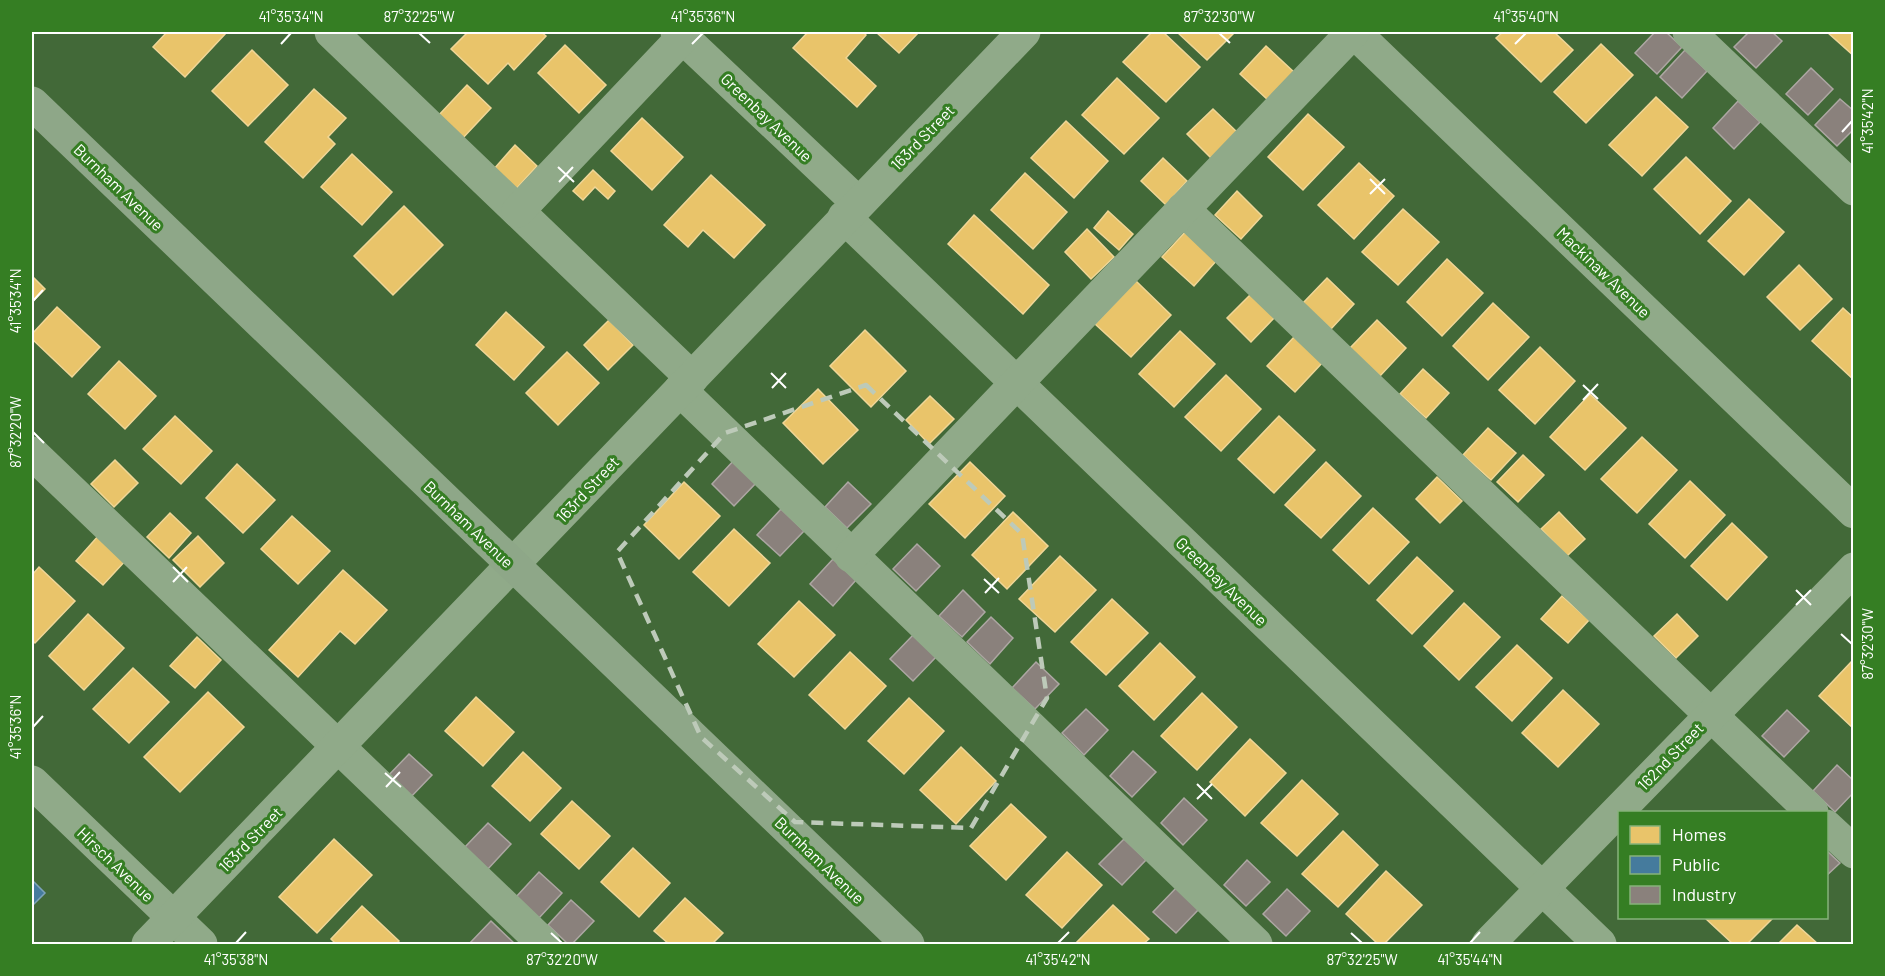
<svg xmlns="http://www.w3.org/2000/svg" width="1885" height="976" font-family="Barlow,sans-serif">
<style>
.homes{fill:#e9c46a;stroke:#f0d697;stroke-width:1.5}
.public{fill:#457b9d;stroke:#7da3ba;stroke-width:1.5}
.industry{fill:#8a817c;stroke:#ada7a3;stroke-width:1.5}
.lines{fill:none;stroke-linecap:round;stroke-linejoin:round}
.minor{stroke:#90aa89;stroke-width:33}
.major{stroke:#8ea788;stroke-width:33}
.marked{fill:none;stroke:#bdcab9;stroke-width:4.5;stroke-dasharray:12 8;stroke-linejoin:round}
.ticks{fill:none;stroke:#fff;stroke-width:2}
.labels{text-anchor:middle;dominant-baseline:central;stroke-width:6;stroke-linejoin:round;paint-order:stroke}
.street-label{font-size:16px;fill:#fff;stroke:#357e23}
.neatline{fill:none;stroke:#fff;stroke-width:2}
.ticks-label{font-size:15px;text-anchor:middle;fill:#fff}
</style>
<rect width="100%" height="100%" fill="#426938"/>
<g class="homes">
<polygon points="167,32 227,32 185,77 153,47"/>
<polygon points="468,32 541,32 546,36 514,70 508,63 488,84 451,49"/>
<polygon points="808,32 863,32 866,35 846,58 876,86 857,107 793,48"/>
<polygon points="876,32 919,32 899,53"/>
<polygon points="1152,32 1163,32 1200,67 1166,102 1123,62"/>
<polygon points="1177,32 1235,32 1207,60"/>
<polygon points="1503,32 1554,32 1573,50 1541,82 1496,38"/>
<polygon points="1827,32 1854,32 1854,56"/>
<polygon points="1601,44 1633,75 1586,123 1554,92"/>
<polygon points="565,45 606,85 579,113 538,73"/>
<polygon points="1266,46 1295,73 1269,101 1240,74"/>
<polygon points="252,50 288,85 248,126 212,91"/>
<polygon points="1117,78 1159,118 1124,154 1082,115"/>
<polygon points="467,85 491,108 462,139 438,116"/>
<polygon points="314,89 346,118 328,137 335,144 303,178 265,142"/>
<polygon points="1656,97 1688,127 1642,176 1609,145"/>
<polygon points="1213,109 1238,133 1212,159 1187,134"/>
<polygon points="1308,114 1344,147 1303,190 1268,157"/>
<polygon points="642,118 683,157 652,190 611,151"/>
<polygon points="1066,121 1108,161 1074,198 1031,158"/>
<polygon points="515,145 537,166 516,189 494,169"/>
<polygon points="352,154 392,192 362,225 321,187"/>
<polygon points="1686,157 1731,201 1700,234 1654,189"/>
<polygon points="1163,158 1187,181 1166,205 1141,181"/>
<polygon points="1359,163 1394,196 1354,239 1318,205"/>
<polygon points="593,170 615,191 608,199 595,187 583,200 573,191"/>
<polygon points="1025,173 1067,212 1033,249 991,210"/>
<polygon points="711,175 765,225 734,258 703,230 688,247 664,225"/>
<polygon points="1237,191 1262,216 1241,239 1215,215"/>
<polygon points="1749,199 1784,232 1744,275 1708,241"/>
<polygon points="404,206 443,245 393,295 354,256"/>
<polygon points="1403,209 1439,242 1398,285 1362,252"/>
<polygon points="1108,211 1133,234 1119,250 1094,228"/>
<polygon points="974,215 1049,285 1023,314 948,244"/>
<polygon points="1087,229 1114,257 1091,279 1065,252"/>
<polygon points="1186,231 1217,260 1194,286 1162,257"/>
<polygon points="1447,259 1483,293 1442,336 1407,302"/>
<polygon points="1799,265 1832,299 1800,330 1767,297"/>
<polygon points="32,276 45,289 32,302"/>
<polygon points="1327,278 1354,304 1331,329 1303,303"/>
<polygon points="1136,281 1171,315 1131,357 1095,324"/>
<polygon points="1251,294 1275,317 1251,342 1227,318"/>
<polygon points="1493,303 1529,337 1488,380 1453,346"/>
<polygon points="57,307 100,347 72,377 32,339 32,334"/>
<polygon points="1843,308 1854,318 1854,380 1812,341"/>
<polygon points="506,312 544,347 514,380 476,345"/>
<polygon points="609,320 633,345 608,370 584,345"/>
<polygon points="1377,320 1406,348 1380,376 1350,348"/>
<polygon points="865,330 906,371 871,407 830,366"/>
<polygon points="1180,331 1215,364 1174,407 1139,374"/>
<polygon points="1294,337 1323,362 1295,392 1267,366"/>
<polygon points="1540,347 1575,381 1535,424 1499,390"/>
<polygon points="567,352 599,383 558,425 526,393"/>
<polygon points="119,361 156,396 125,429 88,394"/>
<polygon points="1423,369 1449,393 1426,418 1400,394"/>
<polygon points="1226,375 1261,409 1221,451 1185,417"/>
<polygon points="818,389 858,430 823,464 783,423"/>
<polygon points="1590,394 1626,428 1585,470 1550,437"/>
<polygon points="930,396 954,419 929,444 906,420"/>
<polygon points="175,416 212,451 181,484 143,449"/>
<polygon points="1279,416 1315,450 1274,493 1238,459"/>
<polygon points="1488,428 1516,453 1491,480 1463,455"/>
<polygon points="1642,437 1677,470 1637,513 1601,479"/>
<polygon points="1523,455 1544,475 1518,502 1497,482"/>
<polygon points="115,460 138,483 114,507 91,484"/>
<polygon points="970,462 1005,496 965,538 929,504"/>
<polygon points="1326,462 1361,496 1321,538 1285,505"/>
<polygon points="237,464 275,500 243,533 206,498"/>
<polygon points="1437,477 1462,501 1440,523 1416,499"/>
<polygon points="1690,481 1725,515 1685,558 1649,524"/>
<polygon points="684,482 720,516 679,559 644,525"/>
<polygon points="1373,508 1409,542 1369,584 1333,550"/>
<polygon points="1013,512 1048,546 1007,589 972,555"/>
<polygon points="1559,512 1585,539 1567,556 1541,529"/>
<polygon points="170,513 191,533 169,558 147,537"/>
<polygon points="292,516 330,551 298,584 261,549"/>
<polygon points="1732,523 1767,557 1727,600 1691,566"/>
<polygon points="734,529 770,563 729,606 693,572"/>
<polygon points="99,535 126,560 103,585 76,561"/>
<polygon points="198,536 224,563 200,587 173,560"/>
<polygon points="1060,556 1096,590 1055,632 1019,599"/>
<polygon points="1417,557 1453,591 1412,634 1377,600"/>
<polygon points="39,567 75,601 35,643 32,640 32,575"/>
<polygon points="343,570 387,610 355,644 340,631 298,677 269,650"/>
<polygon points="1562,596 1589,620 1568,643 1541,619"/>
<polygon points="1112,599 1148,633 1106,675 1071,642"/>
<polygon points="799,601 835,635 794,677 758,644"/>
<polygon points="1464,603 1500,637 1459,680 1424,646"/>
<polygon points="88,614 124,648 84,690 49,656"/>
<polygon points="1677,614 1698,636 1676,658 1654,636"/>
<polygon points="197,637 221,660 195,688 170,666"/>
<polygon points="1160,643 1195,677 1154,720 1119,686"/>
<polygon points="1517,645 1552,678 1512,721 1476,687"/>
<polygon points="850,652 886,686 845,729 809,695"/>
<polygon points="1854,659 1854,729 1819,696"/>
<polygon points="133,668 169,702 129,743 93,709"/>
<polygon points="1563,690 1599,724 1558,767 1522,733"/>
<polygon points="208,692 244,727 180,792 144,757"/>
<polygon points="1202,693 1237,727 1197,770 1161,736"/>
<polygon points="476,697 514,732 483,766 445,731"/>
<polygon points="909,698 944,731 904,774 868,741"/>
<polygon points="1250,739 1286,773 1245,816 1210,782"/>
<polygon points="961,747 996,781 956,824 920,790"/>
<polygon points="523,752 561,788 530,821 492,786"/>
<polygon points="1302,780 1338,814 1297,856 1261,823"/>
<polygon points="572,801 610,836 579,869 541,834"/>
<polygon points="1011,804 1046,837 1006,880 970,846"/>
<polygon points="1343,831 1378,865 1338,907 1302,874"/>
<polygon points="334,839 372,875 317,933 279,897"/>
<polygon points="633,848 670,883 639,917 601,882"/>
<polygon points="1067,852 1102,885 1062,928 1026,895"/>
<polygon points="1386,871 1422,905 1384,944 1378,944 1346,914"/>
<polygon points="685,898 723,933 712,944 669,944 654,931"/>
<polygon points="1113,905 1149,939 1143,944 1075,944"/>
<polygon points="362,906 399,941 396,944 336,944 331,939"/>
<polygon points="1705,918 1773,918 1747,944 1733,944"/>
<polygon points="1797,925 1818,944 1778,944"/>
</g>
<polygon class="public" points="32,880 45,893 32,906"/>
<g class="industry">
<polygon points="1655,32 1666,32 1682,47 1657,74 1635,53"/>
<polygon points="1749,32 1772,32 1782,41 1756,68 1734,47"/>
<polygon points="1685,50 1707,71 1682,98 1660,77"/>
<polygon points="1811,68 1833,89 1808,115 1786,94"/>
<polygon points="1840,99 1854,111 1854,129 1837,146 1815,125"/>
<polygon points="1738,101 1760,122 1734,149 1713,128"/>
<polygon points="735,459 758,481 734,506 712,484"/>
<polygon points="848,482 871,504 847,528 825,507"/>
<polygon points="781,509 804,531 780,556 757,535"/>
<polygon points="917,544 940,566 916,591 893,569"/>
<polygon points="833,559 856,580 833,606 810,584"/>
<polygon points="963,590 985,612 962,637 939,616"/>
<polygon points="991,617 1013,638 990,664 967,642"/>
<polygon points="914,634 937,656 913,681 890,659"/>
<polygon points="1036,662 1059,684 1035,709 1012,688"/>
<polygon points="1086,709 1108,730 1084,755 1062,733"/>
<polygon points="1787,710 1809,731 1784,757 1762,736"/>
<polygon points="1133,751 1156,772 1132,797 1110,776"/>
<polygon points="409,754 432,775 408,800 385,779"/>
<polygon points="1837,765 1854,781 1854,792 1835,812 1813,791"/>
<polygon points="1184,798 1207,820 1183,845 1161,823"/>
<polygon points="488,823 511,844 487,870 464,848"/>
<polygon points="1124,839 1146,860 1122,885 1099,864"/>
<polygon points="1826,850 1840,863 1826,876"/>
<polygon points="1247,860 1270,882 1246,906 1224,885"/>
<polygon points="539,872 562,893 539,918 516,897"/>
<polygon points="1177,887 1200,908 1176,933 1153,912"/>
<polygon points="1287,889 1310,911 1286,936 1263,914"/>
<polygon points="571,900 594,921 572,944 568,944 548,925"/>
<polygon points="491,921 514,943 469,944"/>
</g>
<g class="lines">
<g class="minor">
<polyline points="331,32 692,378"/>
<polyline points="677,32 858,203"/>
<polyline points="1354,32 1854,512"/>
<polyline points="1689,32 1854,189"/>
<polyline points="1183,209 1812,812"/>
<polyline points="518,211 683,37"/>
<polyline points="844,217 1600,944"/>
<polyline points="680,390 1256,944"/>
<polyline points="32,453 544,944"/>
<polyline points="851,556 1353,32"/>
<polyline points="32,782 201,944"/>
<polyline points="1826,826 1854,852"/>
<polyline points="148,944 1024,32"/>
<polyline points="1488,944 1854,569"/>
</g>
<polyline class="major" points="32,103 908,944"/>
</g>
<path class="marked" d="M866,385L1022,534L1047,698L971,828L795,822L701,737L617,552L725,433Z"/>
<path class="ticks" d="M419,33L430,43M1219,33L1230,43M281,44L291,33M692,44L703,33M1515,44L1526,33M1842,132L1852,121M558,167L574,182M1370,179L1385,194M559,182L573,167M1370,194L1385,179M33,301L43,290M771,373L786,388M1583,385L1598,399M772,388L786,373M1583,400L1598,384M33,432L44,443M173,567L188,582M984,579L999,593M173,582L187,567M1796,590L1811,605M985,593L999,578M1796,605L1811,590M1841,634L1852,644M33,727L43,716M385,773L401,787M1197,784L1212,799M386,787L400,772M1197,799L1212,784M551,933L562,943M1351,933L1362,943M236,943L246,932M1058,943L1069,932M1470,943L1480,932"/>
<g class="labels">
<g class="street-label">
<text transform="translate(767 117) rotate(44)">Greenbay Avenue</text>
<text transform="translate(922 137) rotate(-46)">163rd Street</text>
<text transform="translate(119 187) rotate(44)">Burnham Avenue</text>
<text transform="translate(1604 272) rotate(44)">Mackinaw Avenue</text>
<text transform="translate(587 489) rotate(-47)">163rd Street</text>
<text transform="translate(469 524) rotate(44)">Burnham Avenue</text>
<text transform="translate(1222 581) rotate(44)">Greenbay Avenue</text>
<text transform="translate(1670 756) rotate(-46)">162nd Street</text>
<text transform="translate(250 839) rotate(-46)">163rd Street</text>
<text transform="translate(820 860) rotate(44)">Burnham Avenue</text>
<text transform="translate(116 864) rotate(44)">Hirsch Avenue</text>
</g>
</g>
<rect width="1885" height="976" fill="none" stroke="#357e23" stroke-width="66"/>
<rect x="1618" y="811" width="210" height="108" fill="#357e23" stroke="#86b27b" stroke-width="1.5"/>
<rect x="1630" y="826" width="30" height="18" fill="#e9c46a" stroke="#86b27b" stroke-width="1.5"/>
<text x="1672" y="841" font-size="18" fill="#ffffff">Homes</text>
<rect x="1630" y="856" width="30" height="18" fill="#457b9d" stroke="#86b27b" stroke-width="1.5"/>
<text x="1672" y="871" font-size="18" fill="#ffffff">Public</text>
<rect x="1630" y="886" width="30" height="18" fill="#8a817c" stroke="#86b27b" stroke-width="1.5"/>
<text x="1672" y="901" font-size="18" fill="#ffffff">Industry</text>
<rect x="33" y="33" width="1819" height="910" class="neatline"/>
<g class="ticks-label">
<text x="291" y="22">41°35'34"N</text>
<text x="419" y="22">87°32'25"W</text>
<text x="703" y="22">41°35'36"N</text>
<text x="1219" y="22">87°32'30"W</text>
<text x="1526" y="22">41°35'40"N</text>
<text transform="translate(1868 121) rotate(-90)" y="5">41°35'42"N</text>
<text transform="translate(16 301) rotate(-90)" y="5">41°35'34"N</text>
<text transform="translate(16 432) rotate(-90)" y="5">87°32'20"W</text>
<text transform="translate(1868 644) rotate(-90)" y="5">87°32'30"W</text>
<text transform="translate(16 727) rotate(-90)" y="5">41°35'36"N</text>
<text x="236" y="965">41°35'38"N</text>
<text x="562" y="965">87°32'20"W</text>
<text x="1058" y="965">41°35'42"N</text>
<text x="1362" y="965">87°32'25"W</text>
<text x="1470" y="965">41°35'44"N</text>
</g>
</svg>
